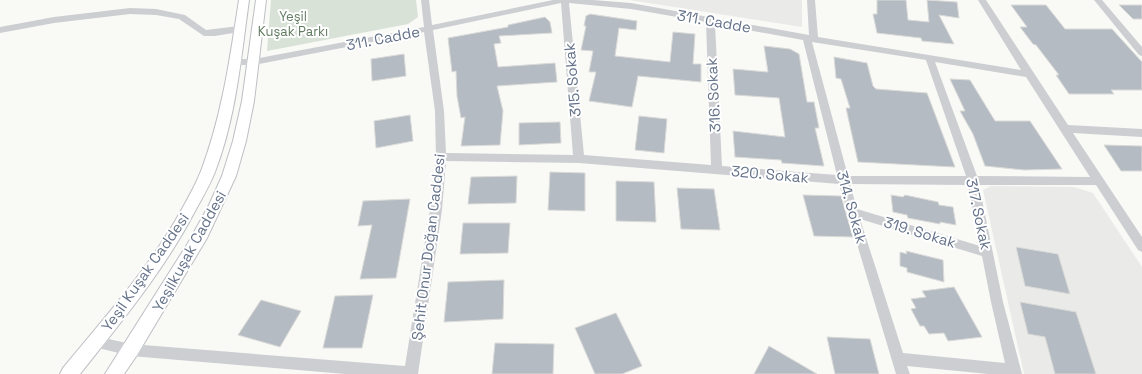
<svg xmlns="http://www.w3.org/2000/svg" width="1142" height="374" font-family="'Space Grotesk',sans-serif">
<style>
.built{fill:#eaeae9}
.green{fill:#d9e2d7}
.building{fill:#b5bbc3;stroke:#dadbd8}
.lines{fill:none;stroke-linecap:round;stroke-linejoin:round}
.major-casing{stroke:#bcbfc4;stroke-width:2}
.minor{fill:#ccced2;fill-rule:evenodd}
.major{fill:#fff;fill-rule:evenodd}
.labels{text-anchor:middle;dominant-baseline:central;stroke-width:4;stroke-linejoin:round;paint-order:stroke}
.far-park-label{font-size:13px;fill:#627b61;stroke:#fff}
.street-label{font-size:15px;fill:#65738a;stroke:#fff}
</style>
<rect width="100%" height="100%" fill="#f9f9f6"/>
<g class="built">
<polygon points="629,0 802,0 802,27"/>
<polygon points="991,186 1074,187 1093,193 1142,267 1142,374 1024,374 983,190"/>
</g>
<polygon class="green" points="271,0 416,0 418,17 408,24 267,51"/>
<g class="building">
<polygon points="877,0 906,0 908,20 929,22 927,0 957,2 959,18 939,15 954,44 922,41 921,38 877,33 873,14 877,14"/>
<polygon points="1011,5 1046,5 1065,29 1112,29 1142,62 1142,90 1111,90 1114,94 1069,94 1056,75 1059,75 1036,45 1033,44 1020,27 1027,27"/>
<polygon points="1119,5 1142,5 1142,19 1133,19"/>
<polygon points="590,14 637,21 636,30 619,28 615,56 670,62 673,32 695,34 693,64 701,64 701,82 638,76 632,107 589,101 596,72 589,72 593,51 581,50 586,26 584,26 586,16"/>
<polygon points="545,17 550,22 552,33 499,36 501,43 494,44 498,67 555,63 557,82 497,86 503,111 500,145 461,146 465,117 461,118 457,96 456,71 452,72 448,38 508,27 508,25"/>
<polygon points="764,46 790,49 799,54 807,102 814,102 819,128 815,128 824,166 782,163 781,160 735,157 733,131 785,137 779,98 735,95 733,69 768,72"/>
<polygon points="404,54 406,76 372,81 371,59"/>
<polygon points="834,57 867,63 873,86 876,89 927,93 955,167 858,162 846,108 850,108 841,79 836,78"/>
<polygon points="950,79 970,80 995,121 1030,121 1062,169 1024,170 985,166 973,134 960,111 965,111"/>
<polygon points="410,115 413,141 376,148 374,121"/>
<polygon points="639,116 667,119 664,153 635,150"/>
<polygon points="560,122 561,143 519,145 519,123"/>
<polygon points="1104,145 1142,146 1142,171 1121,171"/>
<polygon points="550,172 585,173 585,211 548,210"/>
<polygon points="517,176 516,203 468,204 471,177"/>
<polygon points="616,181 654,182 656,222 616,221"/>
<polygon points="677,188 714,189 720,230 681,229"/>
<polygon points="803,195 841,196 853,237 814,236"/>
<polygon points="891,195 903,197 905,195 938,202 939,205 953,207 956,225 940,222 940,224 908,218 907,215 893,212"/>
<polygon points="410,199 396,278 360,279 372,225 358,226 363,201"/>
<polygon points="463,223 510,223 508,253 460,254"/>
<polygon points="1016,247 1058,254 1070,294 1025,286"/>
<polygon points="906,251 943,260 944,282 907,272 907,268 900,266 900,252 907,254"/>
<polygon points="504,280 503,319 444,322 448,282"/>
<polygon points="954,287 982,337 948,341 944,333 929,334 924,326 920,326 911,309 916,308 911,299 926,297 922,291"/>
<polygon points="373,295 362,348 323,348 335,296"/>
<polygon points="261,300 301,311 280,347 238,335"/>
<polygon points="1020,302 1076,312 1096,374 1055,374 1045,337 1028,334"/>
<polygon points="616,313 642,366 622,374 595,374 575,328"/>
<polygon points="827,337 870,339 879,374 835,374"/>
<polygon points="495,343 554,344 553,374 492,374"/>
<polygon points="769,346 817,374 754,374"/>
</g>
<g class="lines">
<defs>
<g id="major">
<path d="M239,0H249C241,58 236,118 215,172C209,187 201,200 194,213C163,272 121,322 80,374H60L63,368C105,317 150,267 182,209C189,196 196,184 201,171C222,116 230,58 239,0Z"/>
<polygon points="256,0 266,0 254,101 246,141 236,176 207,238 137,355 124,374 105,374 188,243 209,205 222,176 233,141 242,101"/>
</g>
</defs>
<use href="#major" class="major-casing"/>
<g class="minor">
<path d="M421,0H429L432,25L553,0H593L631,3L809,35L807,0H815L818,37L1021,70L978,0H986L1068,125L1142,129V137L1073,133L1142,237V252L1138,250L1096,185H979L1003,302L1022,374H988L907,366L910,374H896L839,184L579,163L446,161L442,210L418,374H345L131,356L90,346L88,342L90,338L95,336L131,344L405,366L430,210L436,158L435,111L424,32L254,65H234L229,62L234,59H254L424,27ZM561,3L573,155L446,153L444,111L433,30ZM569,3L631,9L706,22L711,165L584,155ZM715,24L803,40L837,175L722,166ZM812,42L926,60L966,176H848ZM935,62L1026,77L1090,177L977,176ZM850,184L968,185L980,246L857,209ZM860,219L982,256L991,302L1005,363L903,353Z"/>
<polygon points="1094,0 1102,0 1142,47 1142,56 1139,55"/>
<polygon points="130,8 156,9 185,15 206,30 239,26 243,29 239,32 215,36 204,36 179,19 156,15 130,14 54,23 0,33 0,27 54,17"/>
</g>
<use href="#major" class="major"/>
</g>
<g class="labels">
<g class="far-park-label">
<text x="293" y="16">Yeşil<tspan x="293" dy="15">Kuşak Parkı</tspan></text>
</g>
<g class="street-label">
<text transform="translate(714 21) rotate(10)">311. Cadde</text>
<text transform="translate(383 38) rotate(-11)">311. Cadde</text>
<text transform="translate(572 80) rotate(-95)">315. Sokak</text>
<text transform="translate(713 95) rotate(-93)">316. Sokak</text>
<text transform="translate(770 174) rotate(5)">320. Sokak</text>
<text transform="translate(852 207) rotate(74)">314. Sokak</text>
<text transform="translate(979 214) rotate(78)">317. Sokak</text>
<text transform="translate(920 232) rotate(17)">319. Sokak</text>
<text transform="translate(428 247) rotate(-83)">Şehit Onur Doğan Caddesi</text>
<text transform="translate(189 251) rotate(-61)">Yeşilkuşak Caddesi</text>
<text transform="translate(145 272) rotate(-55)">Yeşil Kuşak Caddesi</text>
</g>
</g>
</svg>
